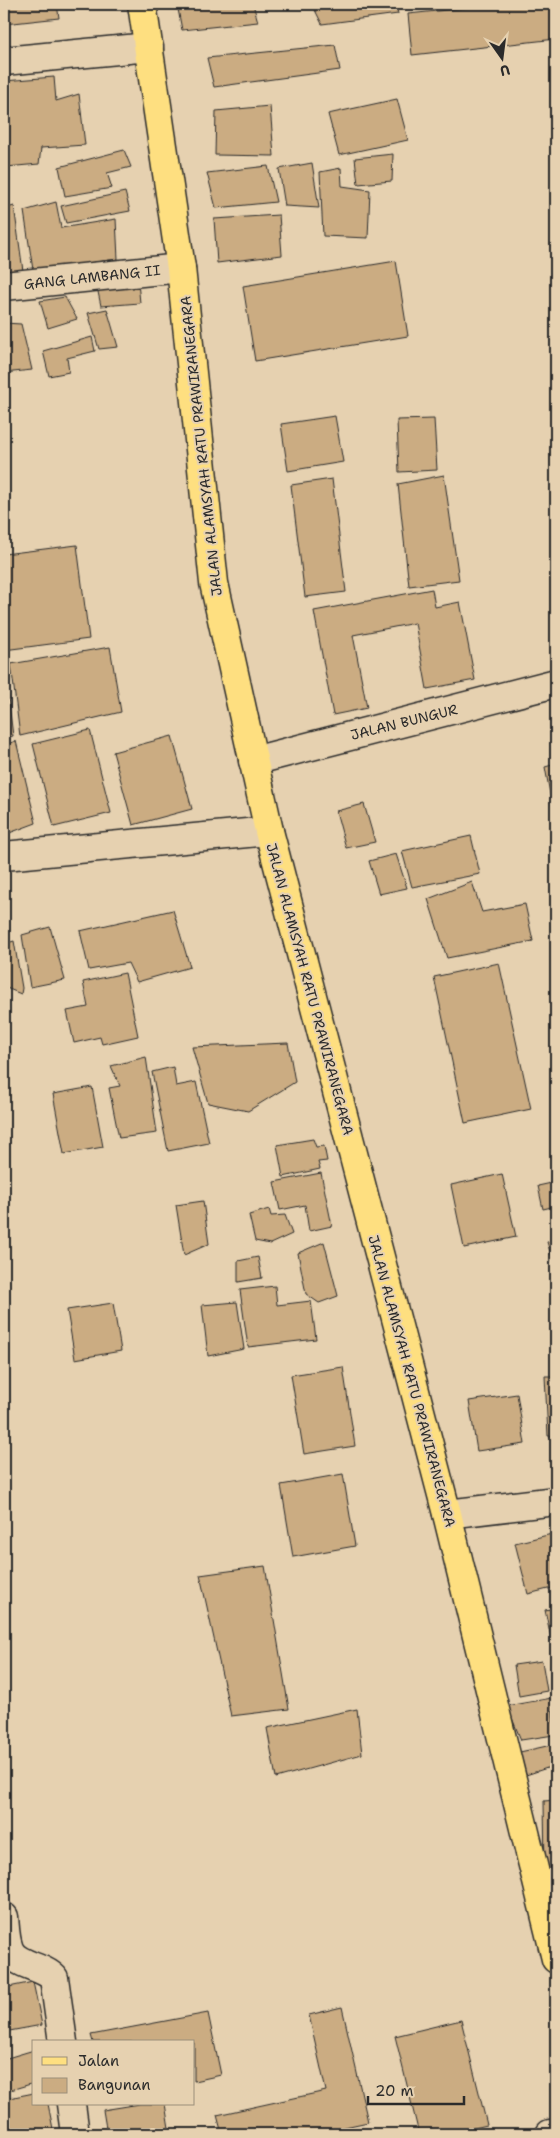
<svg xmlns="http://www.w3.org/2000/svg" width="560" height="2138" font-family="'Shantell Sans',sans-serif">
<style>
.building{fill:#cbac82;stroke:#2b2b2b}
.lines{fill:none;stroke-linecap:round;stroke-linejoin:round}
.minor-casing{stroke:#2b2b2b;stroke-width:31}
.primary-casing{stroke:#2b2b2b;stroke-width:31}
.minor{stroke:#e6d1b0;stroke-width:28}
.primary{stroke:#fedf80;stroke-width:28}
.labels{text-anchor:middle;dominant-baseline:central;stroke-width:4;stroke-linejoin:round;paint-order:stroke}
.street-label{font-size:14px;fill:#2b2b2b;stroke:#e6d1b0}
</style>
<rect width="100%" height="100%" fill="#e6d1b0"/>
<filter id="ink" filterUnits="userSpaceOnUse"><feTurbulence type="fractalNoise" baseFrequency=".02" numOctaves="2"/><feDisplacementMap in="SourceGraphic" scale="10" xChannelSelector="R" yChannelSelector="G"/><feConvolveMatrix kernelMatrix="1 2 1 2 8 2 1 2 1" color-interpolation-filters="sRGB"/></filter>
<g filter="url(#ink)">
<g class="building">
<polygon points="4,4 57,4 59,18 4,24 8,56 4,57"/>
<polygon points="218,4 253,4 258,22 182,30 178,9"/>
<polygon points="312,4 396,4 398,14 322,24"/>
<polygon points="505,4 555,4 556,39 412,55 408,14"/>
<polygon points="335,45 340,70 214,87 207,58"/>
<polygon points="54,77 56,101 79,94 85,145 41,148 39,164 6,167 4,161 4,81"/>
<polygon points="397,99 408,140 339,155 328,114"/>
<polygon points="270,106 274,156 215,155 216,111"/>
<polygon points="124,150 131,167 107,173 112,188 65,196 59,167"/>
<polygon points="393,154 392,181 358,184 355,158"/>
<polygon points="312,163 319,208 285,206 279,169"/>
<polygon points="268,166 276,202 216,208 207,173"/>
<polygon points="341,168 342,186 370,190 368,238 323,236 320,172"/>
<polygon points="125,192 130,211 66,223 61,206"/>
<polygon points="56,202 61,228 116,219 118,259 33,270 24,211"/>
<polygon points="14,206 23,271 4,273 4,209"/>
<polygon points="279,215 282,255 217,263 214,219"/>
<polygon points="396,261 408,336 255,361 243,286"/>
<polygon points="138,282 140,303 101,306 97,287"/>
<polygon points="65,297 77,319 48,328 40,301"/>
<polygon points="107,309 118,347 99,349 88,313"/>
<polygon points="4,323 21,324 32,370 4,373"/>
<polygon points="92,337 95,351 67,358 69,372 49,376 43,351"/>
<polygon points="335,416 343,462 288,471 281,424"/>
<polygon points="434,419 437,470 399,472 397,420"/>
<polygon points="444,475 459,580 409,586 398,484"/>
<polygon points="332,479 346,592 305,597 291,485"/>
<polygon points="77,545 89,639 4,650 4,554"/>
<polygon points="432,589 435,607 460,602 475,680 427,689 415,623 353,635 367,708 333,715 314,611"/>
<polygon points="110,647 121,712 20,736 11,664"/>
<polygon points="4,664 13,736 4,738"/>
<polygon points="90,730 111,813 54,827 33,744"/>
<polygon points="172,736 192,809 133,825 113,752"/>
<polygon points="16,741 36,823 4,835 4,745"/>
<polygon points="556,764 556,826 545,767"/>
<polygon points="364,804 375,842 346,848 336,811"/>
<polygon points="471,836 480,874 412,887 402,851"/>
<polygon points="396,854 407,888 379,894 369,861"/>
<polygon points="472,882 482,912 525,904 533,941 447,958 428,899"/>
<polygon points="173,910 190,967 137,982 128,963 89,970 80,931"/>
<polygon points="50,927 65,980 30,987 22,935"/>
<polygon points="14,941 22,988 21,994 4,987 4,944"/>
<polygon points="499,963 531,1109 465,1123 434,977"/>
<polygon points="125,973 138,1036 102,1044 100,1037 74,1043 67,1011 88,1007 83,982"/>
<polygon points="288,1043 295,1082 248,1111 208,1103 192,1047"/>
<polygon points="146,1057 157,1133 119,1138 109,1088 120,1086 111,1066"/>
<polygon points="173,1067 176,1086 196,1082 209,1143 168,1151 152,1072"/>
<polygon points="92,1087 103,1147 64,1154 53,1094"/>
<polygon points="313,1139 316,1147 324,1146 327,1161 318,1162 320,1169 283,1177 277,1145"/>
<polygon points="321,1173 332,1226 309,1231 305,1205 280,1210 274,1182"/>
<polygon points="502,1174 516,1237 464,1248 451,1185"/>
<polygon points="556,1182 556,1206 543,1209 538,1186"/>
<polygon points="203,1201 209,1244 184,1255 176,1205"/>
<polygon points="269,1209 271,1216 285,1215 292,1234 270,1244 255,1241 249,1215"/>
<polygon points="556,1240 556,1271 547,1242"/>
<polygon points="324,1242 338,1296 319,1303 306,1294 298,1253"/>
<polygon points="258,1257 262,1278 238,1282 238,1261"/>
<polygon points="275,1286 277,1305 311,1301 316,1339 248,1347 240,1290"/>
<polygon points="237,1302 244,1349 208,1356 202,1305"/>
<polygon points="113,1303 121,1351 75,1359 67,1310"/>
<polygon points="343,1367 355,1446 304,1454 291,1375"/>
<polygon points="545,1376 556,1376 556,1436 548,1436"/>
<polygon points="517,1394 525,1444 477,1451 469,1401"/>
<polygon points="343,1474 355,1546 293,1557 281,1485"/>
<polygon points="556,1533 556,1587 528,1594 515,1543"/>
<polygon points="265,1566 289,1709 231,1716 200,1575"/>
<polygon points="556,1608 556,1656 555,1656 545,1610"/>
<polygon points="542,1661 547,1691 519,1696 514,1665"/>
<polygon points="552,1698 554,1735 521,1740 507,1706"/>
<polygon points="357,1709 362,1754 276,1778 267,1728"/>
<polygon points="556,1744 556,1765 526,1775 520,1752"/>
<polygon points="556,1800 556,1869 545,1870 544,1801"/>
<polygon points="33,1982 42,2025 4,2032 4,1988"/>
<polygon points="342,2007 368,2122 312,2134 222,2134 217,2115 326,2091 309,2015"/>
<polygon points="208,2013 221,2075 194,2081 194,2042 93,2042 91,2035"/>
<polygon points="461,2020 487,2125 449,2134 419,2134 395,2036"/>
<polygon points="34,2050 34,2083 4,2092 4,2059"/>
<polygon points="34,2093 34,2104 48,2104 54,2134 4,2134 4,2099"/>
<polygon points="140,2104 165,2104 170,2134 107,2134 103,2110"/>
</g>
<g class="lines">
<defs>
<g id="minor">
<polyline points="4,61 149,47"/>
<polyline points="4,286 181,268"/>
<polyline points="253,761 556,683"/>
<polyline points="4,856 269,831"/>
<polyline points="447,1514 556,1501"/>
<path d="M4,1917C5,1927 5,1939 9,1949C15,1966 42,1965 54,1978L63,2042"/>
<polyline points="71,2104 75,2134"/>
<polyline points="550,2134 556,2134"/>
</g>
<polyline id="primary" points="142,4 181,268 214,583 269,831 447,1514 556,1959"/>
</defs>
<use href="#minor" class="minor-casing"/>
<use href="#primary" class="primary-casing"/>
<use href="#minor" class="minor"/>
<use href="#primary" class="primary"/>
</g>
</g>
<g class="labels">
<g class="street-label">
<text transform="translate(92 277) rotate(-6)">GANG LAMBANG II</text>
<text transform="translate(201 446) rotate(-96)">JALAN ALAMSYAH RATU PRAWIRANEGARA</text>
<text transform="translate(404 722) rotate(-14)">JALAN BUNGUR</text>
<text transform="translate(310 989) rotate(75)">JALAN ALAMSYAH RATU PRAWIRANEGARA</text>
<text transform="translate(412 1381) rotate(75)">JALAN ALAMSYAH RATU PRAWIRANEGARA</text>
</g>
</g>
<rect width="560" height="2138" fill="none" stroke="#e6d1b0" stroke-width="20"/>
<rect x="10" y="10" width="540" height="2118" fill="none" stroke="#2b2b2b" stroke-width="2" filter="url(#ink)"/>
<rect x="32" y="2040" width="162" height="65" fill="#e6d1b0" stroke="#9b8f7b"/>
<rect x="42" y="2057" width="25" height="8" fill="#fedf80" stroke="#9b8f7b"/>
<text x="78" y="2066" font-size="15" fill="#2b2b2b">Jalan</text>
<rect x="42" y="2078" width="25" height="15" fill="#cbac82" stroke="#9b8f7b"/>
<text x="78" y="2090" font-size="15" fill="#2b2b2b">Bangunan</text>
<g transform="translate(502 58) rotate(166)" stroke="#e6d1b0" stroke-width="4" paint-order="stroke">
<path d="M0-4L9 19L0 12L-9 19Z" fill="#2b2b2b"/>
<text y="-8" font-size="14" font-weight="bold" text-anchor="middle" fill="#2b2b2b">U</text>
</g>
<path d="M368 2096v8h96v-8" fill="none" stroke="#2b2b2b" stroke-width="2.5"/>
<text x="375" y="2096" font-size="15" fill="#2b2b2b" stroke="#e6d1b0" stroke-width="4" paint-order="stroke">20 m</text>
</svg>
